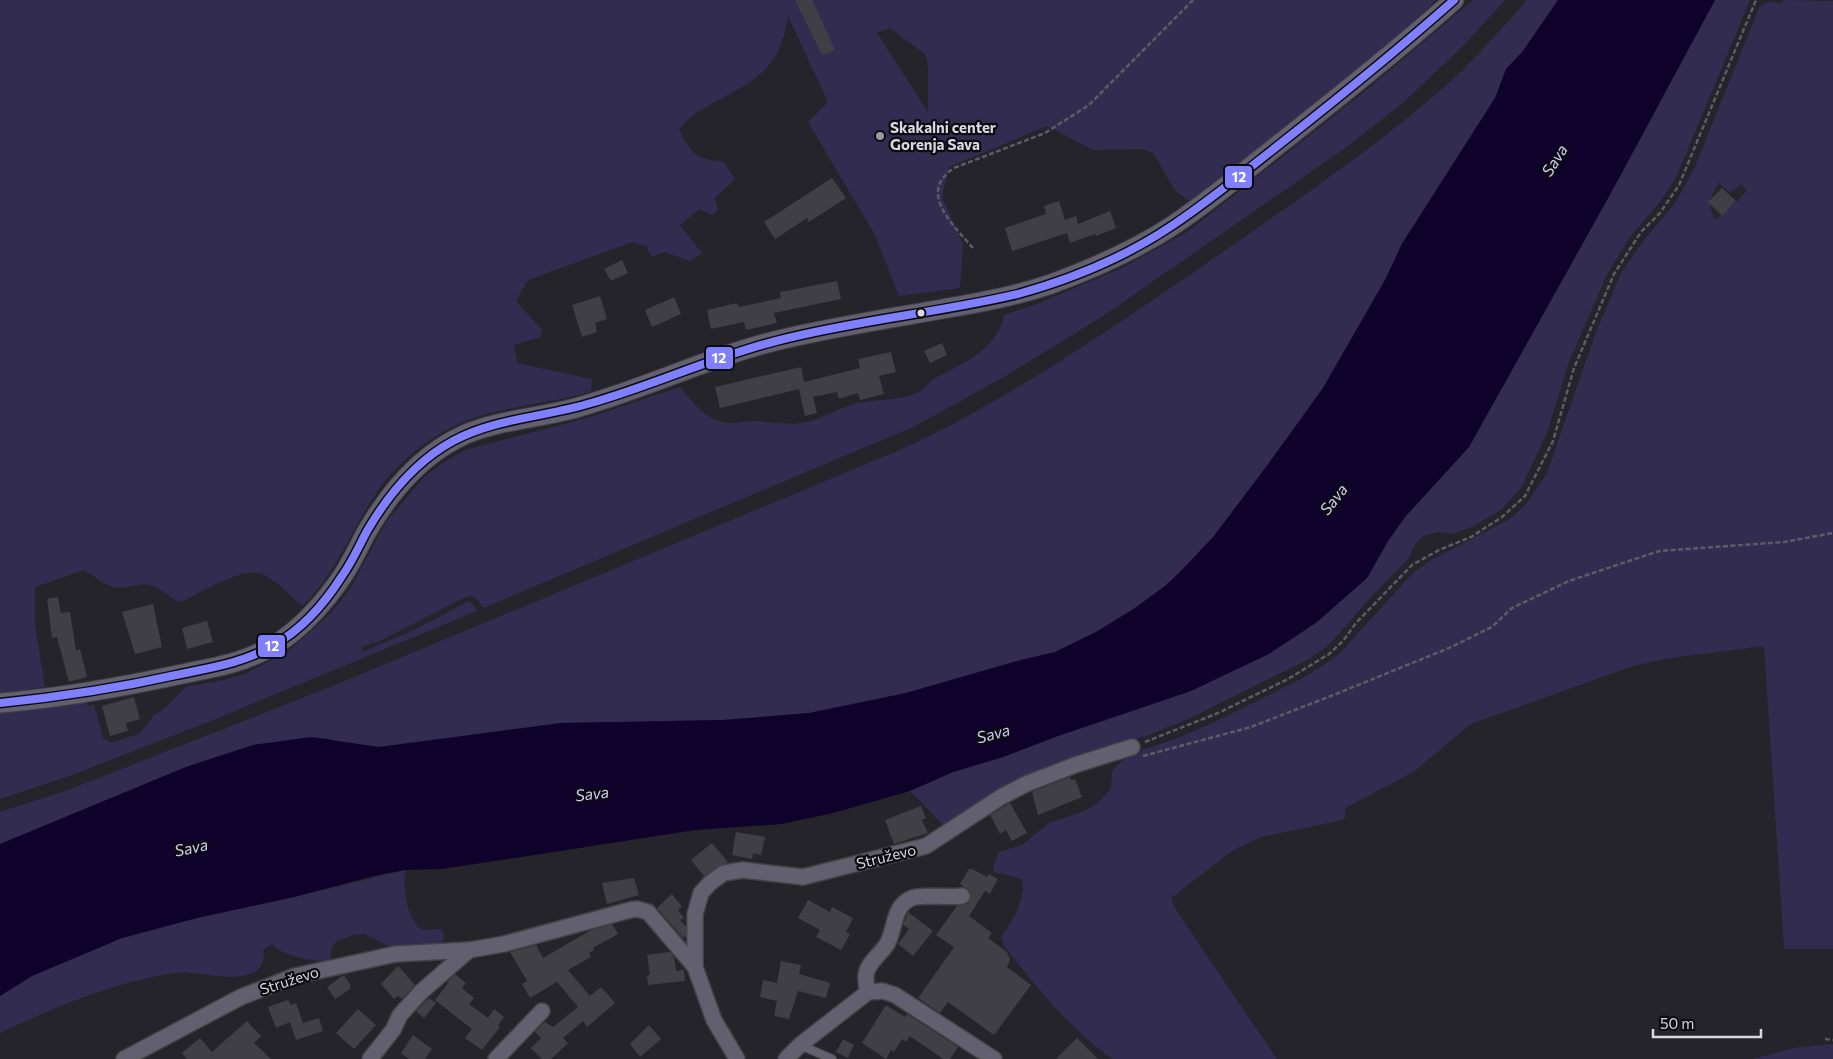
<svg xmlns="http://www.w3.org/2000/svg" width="1833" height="1059" font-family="Commissioner,sans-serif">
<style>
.green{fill:#332c51;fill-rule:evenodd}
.water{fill:#10032b}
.building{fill:#403f45}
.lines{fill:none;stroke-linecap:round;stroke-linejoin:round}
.service-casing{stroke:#424247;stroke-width:10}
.minor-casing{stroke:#424247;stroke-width:18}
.tertiary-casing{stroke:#424247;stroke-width:21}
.path{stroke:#5d5c66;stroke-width:2.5;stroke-dasharray:5 2.5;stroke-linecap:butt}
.service{stroke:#62606f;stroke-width:8}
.minor{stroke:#62606f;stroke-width:15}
.tertiary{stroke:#62606f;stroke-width:19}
.bus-1-casing{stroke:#0b0b11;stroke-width:11}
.bus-1{stroke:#8080ff;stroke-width:8}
.poi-dot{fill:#9a99a2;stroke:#0b0b11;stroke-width:2}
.bus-dot{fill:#d9d8e2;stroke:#0b0b11;stroke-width:2}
.labels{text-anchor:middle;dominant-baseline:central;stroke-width:4.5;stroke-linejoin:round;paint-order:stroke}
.poi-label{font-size:15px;font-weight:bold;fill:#d9d8e2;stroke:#0b0b11;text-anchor:start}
.street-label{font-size:15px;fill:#d9d8e2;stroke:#0b0b11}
.water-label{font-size:16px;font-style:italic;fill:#d0cbf2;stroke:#0b0b11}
.line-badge{stroke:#0b0b11;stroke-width:2}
.badge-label{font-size:14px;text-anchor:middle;font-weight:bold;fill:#fff}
</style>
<rect width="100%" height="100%" fill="#24242a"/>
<g class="green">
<path d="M0,0H1436L1404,32L1216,183L1190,201L1176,192L1153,153L1142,149L1093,150L1047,126L949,167L942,197L963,244L960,288L899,296L875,235L808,122L828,102L788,16C780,71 756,79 712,104C698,111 688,117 679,130C693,156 695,158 724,162L735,179L715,198L718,210L712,215L700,209L680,225L702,253L690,261L665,252L652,257L646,246L632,242L528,280L516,301L542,330L540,337L514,345L517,363L592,379L591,392C557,401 522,405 487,414C442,425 397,459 373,498C349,535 335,575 302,606C290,596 278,582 265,575C246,564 200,593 181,602C168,599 163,588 150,585C139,583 130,587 119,588C108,588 94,576 84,570L35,587V625L45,687L0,694ZM890,28L926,55L928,68V112L877,33Z"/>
<path d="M1473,0H1505L1465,44L1404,102L1348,146L1106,314L1004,377L913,427L483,608L478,600L471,596L461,599L384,639L362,647V652L414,630L467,602H471L477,611L213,720L72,775L0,799V713L86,700L87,706L94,705L103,738L111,743L140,733L154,715L165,708L186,687L223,680L245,674L287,652L330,614L350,589L386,522L424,477L444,462L465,450L587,418L680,387C692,401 704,418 723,422C734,425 743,421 753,421C773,422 796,427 814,420C829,415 841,407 857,403C877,399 897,401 917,393C925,390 927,383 934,379C963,362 996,352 1004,315L1037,304L1122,268L1189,231L1369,88Z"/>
<path d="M1527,0H1558L1523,51L1507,69L1495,98L1402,243L1385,280L1323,388L1269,463L1214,536L1180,572L1165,586L1135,608L1096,632L1055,652L1021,660L906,693L809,713L723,720L561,723L379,747L346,743L326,738L253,745L186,767L0,844V812L68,790L333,686L895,452C1002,404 1100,336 1197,270C1277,214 1360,159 1434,96C1468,67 1498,33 1527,0Z"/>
<polygon points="1715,0 1750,0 1676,178 1660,202 1630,237 1607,274 1569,362 1547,433 1521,488 1502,509 1472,527 1452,534 1439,532 1423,536 1415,544 1409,558 1371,597 1336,637 1325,648 1307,660 1186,720 1146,736 1105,749 944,826 910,791 953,772 1003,757 1058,736 1191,691 1286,643 1317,622 1367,578 1388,541 1405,517 1469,447 1612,191"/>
<path d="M1784,0L1833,1V949H1784L1764,646L1664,659L1630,667L1471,724L1412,773L1345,808V818L1334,822L1261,837L1232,851L1171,898L1176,910L1277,1059H1113C1069,1029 1037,987 1004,946L1001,936C1013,922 1026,898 1022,879L994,872V864L999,852L1022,845L1049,823L1084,811L1097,804L1111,788L1112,772L1118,764L1131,754L1178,738L1217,721L1301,679L1322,666L1339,654L1413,573L1431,560L1510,519L1526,504L1547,473L1596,332L1621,273L1644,240L1675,203L1694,169L1759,8L1768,2L1781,3ZM1719,183L1730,193L1741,184L1747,191L1720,217L1715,219C1707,204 1710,196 1719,183Z"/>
<path d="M405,870C404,891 405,916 422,930L441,929L444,935L443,942L438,946L395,950L373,938L364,934L353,935L337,941L332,947L330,960C316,964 281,955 272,944L263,950C266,960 261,971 250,974C224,982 200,970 174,973C115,982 54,1007 0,1033V996L32,976L122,938L197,918L294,897Z"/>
<polygon points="1833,1044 1833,1059 1753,1059 1793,1048"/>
</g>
<polygon class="water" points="1558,0 1715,0 1612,191 1469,447 1405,517 1388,541 1367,578 1317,622 1269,654 1191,691 1058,736 1003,757 953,772 910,791 833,813 782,824 695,830 515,858 441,869 405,870 378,875 294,897 197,918 122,938 32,976 0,996 0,844 186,767 253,745 311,737 379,747 561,723 723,720 809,713 906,693 1021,660 1055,652 1096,632 1135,608 1165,586 1180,572 1214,536 1269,463 1323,388 1385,280 1402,244 1495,98 1506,69 1523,51"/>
<g class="building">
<polygon points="795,0 812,0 835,50 822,55"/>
<polygon points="832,178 846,198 809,222 807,218 775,239 764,222"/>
<polygon points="1722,188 1736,201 1722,216 1708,202"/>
<polygon points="1059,201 1065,220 1076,216 1078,224 1110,211 1116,228 1096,236 1095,234 1070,243 1067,233 1012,251 1005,228 1046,214 1044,206"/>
<polygon points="622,260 628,273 611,281 604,269"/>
<polygon points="837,281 841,299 774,313 777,323 746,330 744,322 711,329 707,310 737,303 739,307 781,298 780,292"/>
<polygon points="600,296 607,319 595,323 597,332 582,337 572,305"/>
<polygon points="674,297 681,314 652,327 645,310"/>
<polygon points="942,343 947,355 930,363 924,351"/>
<polygon points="891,352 896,372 879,376 884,394 860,400 858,393 839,399 837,392 813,397 817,413 805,416 799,389 720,408 715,387 801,367 804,382 860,368 858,359"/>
<polygon points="58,597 61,613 70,612 76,651 80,649 87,677 69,682 57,637 52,638 47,599"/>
<polygon points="153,604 162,647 135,654 122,612"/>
<polygon points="207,621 213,642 187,649 182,628"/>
<polygon points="134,697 140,719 126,723 128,731 110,736 102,706"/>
<polygon points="1070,777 1071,780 1075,779 1082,797 1038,815 1032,792"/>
<polygon points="1010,803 1027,833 1012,841 1006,830 1000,834 990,815"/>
<polygon points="921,806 926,818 922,820 928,833 894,844 885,820"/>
<polygon points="736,832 765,837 761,855 753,853 752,859 732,855"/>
<polygon points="712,843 728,862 704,876 691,860"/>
<polygon points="969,869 972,869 987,877 989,874 998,879 990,894 985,891 969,916 992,933 988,938 1007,952 1010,960 1007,967 1031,985 994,1035 948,1002 940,1013 918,998 954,947 936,935 957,906 967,904 970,900 970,891 960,884"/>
<polygon points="634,878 639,895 607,904 602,883"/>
<polygon points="672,894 682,907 678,910 684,918 680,920 686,927 686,936 683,938 657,908"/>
<polygon points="808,900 830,912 832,907 853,918 846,932 850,934 841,950 816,937 820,930 798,918"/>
<polygon points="908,912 933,931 913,956 898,944 909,929 903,925"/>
<polygon points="612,924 618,934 593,948 594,950 589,953 591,957 568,970 590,996 601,987 615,1003 587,1027 583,1021 563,1038 568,1043 551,1059 542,1059 531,1048 541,1038 535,1032 545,1022 553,1027 578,1007 557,982 530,998 522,984 527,981 510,952 536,945 543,958 591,930"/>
<polygon points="670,952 674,957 676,971 684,970 685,981 648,985 647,975 650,975 647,955"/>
<polygon points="781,961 801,965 799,974 830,983 826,998 798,991 789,1019 774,1016 777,1001 760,997 763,980 777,983"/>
<polygon points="398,966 415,985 402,999 398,996 394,999 381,984"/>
<polygon points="455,974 466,983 462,988 474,998 469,1004 488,1018 494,1009 504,1017 498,1025 500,1027 482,1050 465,1038 472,1029 435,1000 448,983 447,982"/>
<polygon points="344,975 350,984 350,989 335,999 327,987"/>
<polygon points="429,998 436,1003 424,1018 416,1011"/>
<polygon points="288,1000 291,1005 296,1003 303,1023 319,1018 323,1031 296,1040 290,1022 276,1028 268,1007"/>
<polygon points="886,1005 905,1017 907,1014 958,1047 950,1059 943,1059 910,1036 906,1042 902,1039 894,1052 891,1050 886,1059 862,1043"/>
<polygon points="358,1009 376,1025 354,1049 336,1033"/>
<polygon points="247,1021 261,1036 254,1043 271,1059 187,1059 182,1053 200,1038 212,1052"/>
<polygon points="649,1025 661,1039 640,1057 630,1044"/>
<polygon points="413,1035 432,1049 425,1059 409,1059 401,1053"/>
<polygon points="1077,1038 1098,1059 1056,1059"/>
<polygon points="843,1039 854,1045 848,1058 836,1052"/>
</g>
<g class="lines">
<defs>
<polyline id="service" points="800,1045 832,1059"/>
<g id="minor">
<polyline points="868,992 883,991 895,995 994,1059"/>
<polyline points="124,1059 241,997 295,976 396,954 469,950 504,944 630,910 637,909 648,912 695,967"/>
<polyline points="370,1059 393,1030 400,1015 421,992 469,950"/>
<polyline points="496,1059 542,1011"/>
<polyline points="737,1059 714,1020 695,967 695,914 701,893 710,883 724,873 743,870 803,877 926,846 1001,797 1026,784 1075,765 1132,747"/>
<path d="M786,1059L800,1045L868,992C867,987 865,981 866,976C866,964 881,954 887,944C896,929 892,906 912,898C921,894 949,898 962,896"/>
</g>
<path id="tertiary" d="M0,703C61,698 122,687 182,674C210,668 238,664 263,651C292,638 319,609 337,584C349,568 357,550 366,533C390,491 421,454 466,434C500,420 537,418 572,409C643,390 708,357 779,340C825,329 873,321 920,313C964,305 1007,299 1051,284C1092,269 1135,250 1172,226C1214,198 1252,165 1292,134C1347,90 1402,47 1454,0"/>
</defs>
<use href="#service" class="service-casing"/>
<use href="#minor" class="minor-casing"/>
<use href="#tertiary" class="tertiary-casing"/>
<g class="path">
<path d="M973,248C953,225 917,192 954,168L1045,133L1089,105L1193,0"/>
<polyline points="1145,742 1218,713 1288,679 1329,654 1343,641 1356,623 1412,565 1439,550 1471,537 1502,517 1525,496 1553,441 1574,368 1614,274 1641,232 1660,213 1679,185 1756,0"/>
<polyline points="1143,756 1251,727 1336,694 1449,648 1492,627 1512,608 1569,581 1659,551 1784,542 1833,533"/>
<polyline points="1825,1039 1833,1040"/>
</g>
<use href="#service" class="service"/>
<use href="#minor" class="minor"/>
<use href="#tertiary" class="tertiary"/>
<defs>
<path id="bus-1" d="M0,703C59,697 118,688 176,675C209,668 244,663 274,645C302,629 325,603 342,576C352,562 359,546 367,531C388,495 416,461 453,441C495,418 546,417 591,403C654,385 713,357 776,341C856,320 938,313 1018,294C1072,279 1127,256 1173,225C1212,199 1248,169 1285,140C1342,95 1399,49 1454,0"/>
</defs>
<use href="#bus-1" class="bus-1-casing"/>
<use href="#bus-1" class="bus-1"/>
</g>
<circle class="poi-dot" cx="880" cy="136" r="5"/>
<circle class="bus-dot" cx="921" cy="313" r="4.5"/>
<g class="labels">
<g class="poi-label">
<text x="890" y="127">Skakalni center<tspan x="890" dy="17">Gorenja Sava</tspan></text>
</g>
<g class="street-label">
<text transform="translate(886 856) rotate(-14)">Struževo</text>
<text transform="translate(289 980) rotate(-18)">Struževo</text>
</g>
<g class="water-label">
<text transform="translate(1554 160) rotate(-58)">Sava</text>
<text transform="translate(1333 499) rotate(-52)">Sava</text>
<text transform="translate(993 733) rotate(-15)">Sava</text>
<text transform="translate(592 793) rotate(-7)">Sava</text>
<text transform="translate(191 847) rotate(-12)">Sava</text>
</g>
</g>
<g class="line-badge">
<rect x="1224" y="165" width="29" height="24" rx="5" fill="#8080ff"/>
<rect x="705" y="346" width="29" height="24" rx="5" fill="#8080ff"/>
<rect x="257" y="634" width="29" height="24" rx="5" fill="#8080ff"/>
</g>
<g class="badge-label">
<text x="1239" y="182">12</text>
<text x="719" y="363">12</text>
<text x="272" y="651">12</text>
</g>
<path d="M1653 1029v8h108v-8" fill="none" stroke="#d9d8e2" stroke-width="2.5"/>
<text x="1660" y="1029" font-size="15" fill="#d9d8e2" stroke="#0b0b11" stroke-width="4" paint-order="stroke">50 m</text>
</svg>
